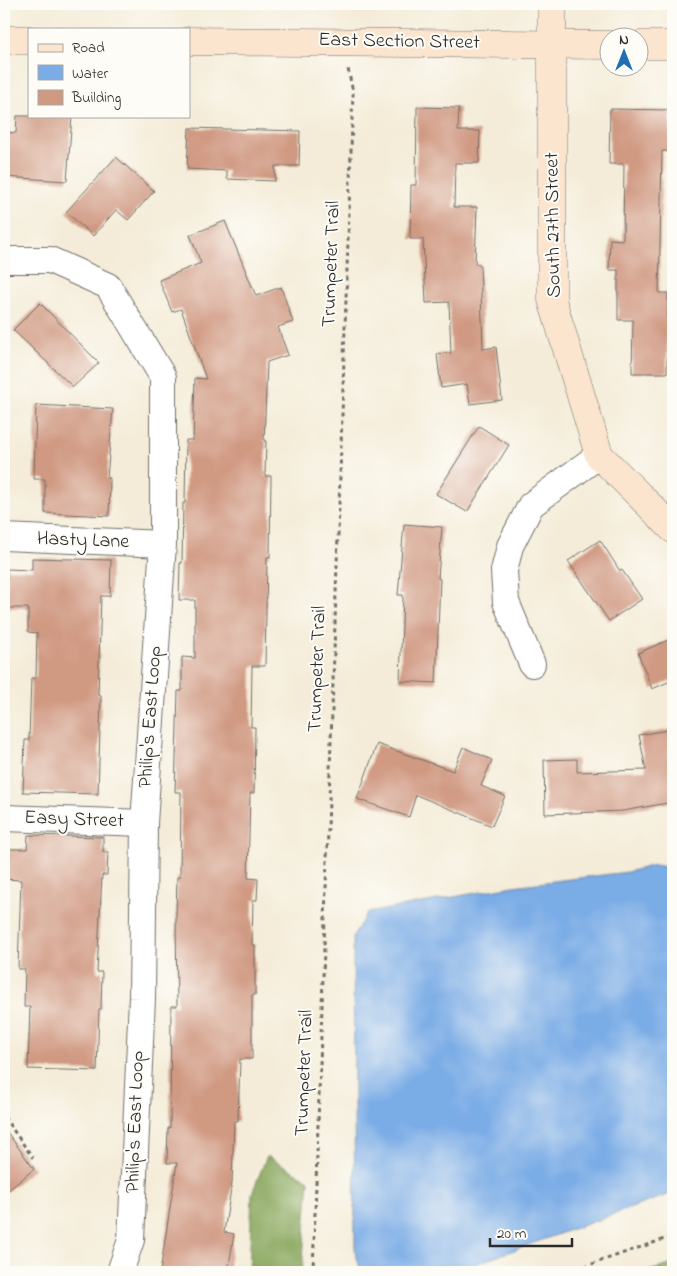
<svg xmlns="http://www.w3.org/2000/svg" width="677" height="1276" font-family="'Indie Flower',sans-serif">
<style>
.forest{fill:#85a458;stroke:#586842}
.water{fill:#7aace6;stroke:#526c88}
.building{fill:#d09982}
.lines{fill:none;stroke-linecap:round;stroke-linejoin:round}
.street-casing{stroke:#716f68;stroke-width:28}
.secondary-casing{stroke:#716f68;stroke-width:29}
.path{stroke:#716f68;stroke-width:3;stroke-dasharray:4 4;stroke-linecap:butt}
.street{stroke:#fff;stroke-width:26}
.secondary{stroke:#fce5cf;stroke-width:28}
.labels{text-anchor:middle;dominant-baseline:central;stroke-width:4;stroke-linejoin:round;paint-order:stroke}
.street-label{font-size:20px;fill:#2b2b2b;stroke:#fdfcf7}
</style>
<rect width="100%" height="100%" fill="#fdfcf7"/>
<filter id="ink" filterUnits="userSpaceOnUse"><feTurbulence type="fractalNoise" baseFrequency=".02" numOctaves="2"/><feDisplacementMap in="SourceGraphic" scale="10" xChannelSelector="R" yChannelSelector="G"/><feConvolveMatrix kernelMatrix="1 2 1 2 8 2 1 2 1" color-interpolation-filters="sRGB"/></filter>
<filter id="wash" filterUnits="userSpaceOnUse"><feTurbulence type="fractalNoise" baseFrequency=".0096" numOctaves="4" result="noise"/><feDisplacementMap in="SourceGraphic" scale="20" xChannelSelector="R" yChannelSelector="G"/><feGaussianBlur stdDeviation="1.12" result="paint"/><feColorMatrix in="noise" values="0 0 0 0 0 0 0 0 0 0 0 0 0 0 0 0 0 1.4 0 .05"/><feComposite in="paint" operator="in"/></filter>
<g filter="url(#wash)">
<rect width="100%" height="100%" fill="#f4ecd8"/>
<g class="forest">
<polygon points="267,1156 309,1180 302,1272 249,1272 252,1193"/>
<polygon points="673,1264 673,1272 645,1272"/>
</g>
<polygon class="water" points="655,865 673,868 673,1193 453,1272 361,1272 355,1250 353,937 367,913 513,886 627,872"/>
<g id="blocks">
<g class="building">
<polygon points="417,107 459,108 458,131 480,131 479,163 455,163 454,207 477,207 475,264 480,264 483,349 496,347 502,400 470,404 467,384 441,388 437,354 451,353 449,302 426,303 423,239 410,239 411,185 416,185"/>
<polygon points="610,109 671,110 670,151 662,151 659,293 668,293 667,373 632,373 633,320 618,320 618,270 609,270 610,239 623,240 624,164 609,164"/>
<polygon points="17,116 72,116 67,181 4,177 4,132 16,133"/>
<polygon points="189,128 300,131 299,166 275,166 275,181 227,179 227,171 187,169"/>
<polygon points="116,157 154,191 128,220 116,210 93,236 66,212"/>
<polygon points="225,221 256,296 281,287 293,322 278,327 288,355 267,362 264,441 266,441 265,476 271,476 270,557 267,557 265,666 252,666 251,727 255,727 254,793 250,793 248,878 258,879 257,900 253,900 252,945 255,945 255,995 252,995 252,1059 240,1059 238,1121 234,1121 232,1183 224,1232 234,1234 228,1272 160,1272 177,1163 167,1163 168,1128 170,1128 171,1006 177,1006 176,915 177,877 180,877 181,792 175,792 178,691 182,691 182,657 195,658 195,600 179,600 180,563 182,563 183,503 185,503 186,440 193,440 195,378 206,379 181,309 172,312 159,280 201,263 190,235"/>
<polygon points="40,303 99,363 73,387 13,330"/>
<polygon points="36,405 113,409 107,478 110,479 109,516 45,513 45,479 34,479"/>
<polygon points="479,426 509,445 467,512 436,494"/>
<polygon points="404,524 442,527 438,578 440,579 436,683 400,681 403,595 398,595"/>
<polygon points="600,540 620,571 622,570 642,599 609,621 568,561"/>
<polygon points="32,558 111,560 110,596 101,596 98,695 101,696 98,794 23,792 25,740 29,740 31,678 36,678 37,633 28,632 28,608 7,608 7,569 32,570"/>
<polygon points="673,638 673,680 652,689 638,653"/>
<polygon points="673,729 673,802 623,811 545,814 544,760 577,759 577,772 646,770 639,735"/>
<polygon points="377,744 453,771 463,747 492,760 481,786 505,796 492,826 416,795 409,817 357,799"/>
<polygon points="28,835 103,837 103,852 108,852 107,875 102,875 97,972 102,972 101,1009 99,1009 97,1071 28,1069 30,1007 24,1007 25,969 18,969 21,880 4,879 4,849 27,849"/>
<polygon points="4,1128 34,1169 4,1194"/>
</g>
</g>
</g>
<g filter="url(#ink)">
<use href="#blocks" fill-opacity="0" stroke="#716f68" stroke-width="1"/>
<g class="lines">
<defs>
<g id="street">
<polyline points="4,260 50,260 108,286 163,377 163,544 144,823 142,998 131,1240 120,1272"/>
<polyline points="4,537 163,544"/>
<polyline points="532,664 506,602 504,571 510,546 531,505 599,455"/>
<polyline points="4,818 144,823"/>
</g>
<g id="secondary">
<polyline points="552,4 552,300 599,455 673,529"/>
<polyline points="4,40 29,40"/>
<polyline points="189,41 610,45"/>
<polyline points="640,45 673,45"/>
</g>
</defs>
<use href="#street" class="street-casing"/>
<use href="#secondary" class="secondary-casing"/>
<g class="path">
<polyline points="4,1117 33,1158"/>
<polyline points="313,1272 353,92 348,69"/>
<polyline points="569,1272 673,1236"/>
</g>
<use href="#street" class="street"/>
<use href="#secondary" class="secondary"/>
</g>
</g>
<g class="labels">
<g class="street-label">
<text transform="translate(399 42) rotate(1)">East Section Street</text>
<text transform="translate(554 225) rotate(-91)">South 27th Street</text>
<text transform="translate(332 264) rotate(-88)">Trumpeter Trail</text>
<text transform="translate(83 541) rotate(2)">Hasty Lane</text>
<text transform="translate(318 669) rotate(-88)">Trumpeter Trail</text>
<text transform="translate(151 717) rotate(-86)">Philip's East Loop</text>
<text transform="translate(74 820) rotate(2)">Easy Street</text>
<text transform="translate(305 1073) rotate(-88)">Trumpeter Trail</text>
<text transform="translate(136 1122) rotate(-88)">Philip's East Loop</text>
</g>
</g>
<rect width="677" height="1276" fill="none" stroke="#fdfcf7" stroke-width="20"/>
<rect x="28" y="28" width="162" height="90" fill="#fdfcf7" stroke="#a9a8a5"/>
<rect x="38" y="44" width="25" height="8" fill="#fce5cf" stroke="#a9a8a5"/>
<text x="72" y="52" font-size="15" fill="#2b2b2b">Road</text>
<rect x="38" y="65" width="25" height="15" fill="#7aace6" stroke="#a9a8a5"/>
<text x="72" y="78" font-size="15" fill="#2b2b2b">Water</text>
<rect x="38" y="90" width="25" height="15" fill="#d09982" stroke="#a9a8a5"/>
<text x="72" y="102" font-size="15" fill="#2b2b2b">Building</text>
<g transform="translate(624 52)"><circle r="24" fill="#fdfcf7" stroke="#a9a8a5"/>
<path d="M0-4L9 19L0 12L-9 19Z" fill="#1f6fb2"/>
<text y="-8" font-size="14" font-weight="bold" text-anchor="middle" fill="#2b2b2b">N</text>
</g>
<path d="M490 1238v8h82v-8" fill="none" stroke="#2b2b2b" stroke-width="2.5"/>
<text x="497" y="1238" font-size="15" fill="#2b2b2b" stroke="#fdfcf7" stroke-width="4" paint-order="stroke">20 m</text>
</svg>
